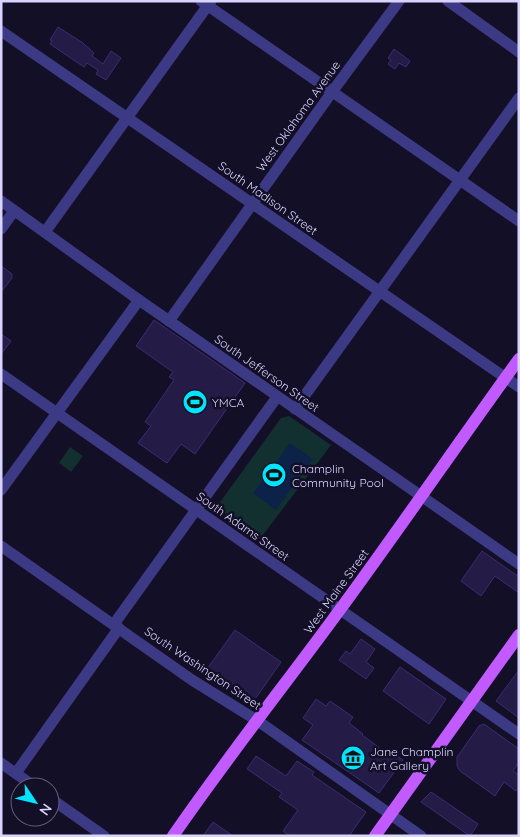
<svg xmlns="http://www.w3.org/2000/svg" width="520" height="837" font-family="Quicksand,sans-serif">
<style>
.green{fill:#12302f}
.water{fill:#0c2248}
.building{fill:#241b47;stroke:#3b2d73}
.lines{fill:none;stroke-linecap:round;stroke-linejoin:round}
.minor{stroke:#3d3a85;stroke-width:11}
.major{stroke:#c25bff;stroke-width:12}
.labels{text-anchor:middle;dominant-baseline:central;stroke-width:5;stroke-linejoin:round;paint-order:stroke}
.street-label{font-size:12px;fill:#d9d4ff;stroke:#130f26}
.poi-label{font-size:12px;fill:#d9d4ff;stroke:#130f26;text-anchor:start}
</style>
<rect width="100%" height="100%" fill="#130f26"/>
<g class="green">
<polygon points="289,416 331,445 260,539 219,510 218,505 281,418"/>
<polygon points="70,447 83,456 71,472 59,463"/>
</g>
<polygon class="water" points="290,443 313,459 276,510 253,493"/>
<g class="building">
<polygon points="58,27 83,43 94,53 92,56 103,64 111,51 121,58 106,80 96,74 98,70 87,63 84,67 50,44 52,41 50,40"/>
<polygon points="394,49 410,61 406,67 399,63 395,69 388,64 391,60 388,58"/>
<polygon points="1,266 12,274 12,278 1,292"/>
<polygon points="154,320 245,383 195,454 181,444 167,463 138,443 151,426 145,422 174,380 169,377 173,372 136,346"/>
<polygon points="1,334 11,341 1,354"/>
<polygon points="482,551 519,577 519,593 495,576 481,596 461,581"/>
<polygon points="235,630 281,662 253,702 207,669"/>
<polygon points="361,639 375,649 366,662 374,668 366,679 339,660 346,651 350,654"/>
<polygon points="400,667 446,699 429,724 383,691"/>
<polygon points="519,670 519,718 496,701"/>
<polygon points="316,699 326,706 330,701 353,717 349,723 363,734 362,735 388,754 390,751 403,760 379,793 302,740 313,725 303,718"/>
<polygon points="484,724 519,749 519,762 513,771 519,775 519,787 516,791 504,782 495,796 460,771 457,766 457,757 479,726"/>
<polygon points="256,756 286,776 297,761 314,772 312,775 366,812 349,836 290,836 283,831 298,810 279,797 282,793 247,769"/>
<polygon points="431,792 478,824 470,836 421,802"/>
<polygon points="213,822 233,836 203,836"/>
</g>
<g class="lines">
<g class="minor">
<polyline points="201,1 519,221"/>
<polyline points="448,1 519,52"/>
<polyline points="1,31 519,387"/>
<polyline points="1,201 139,300 519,564"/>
<polyline points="1,229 14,211"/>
<polyline points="45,232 211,1"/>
<polyline points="169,321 332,92 399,1"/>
<polyline points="1,374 519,734"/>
<polyline points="295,409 519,98"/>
<polyline points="1,490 139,300"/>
<polyline points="1,546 192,680 258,721 421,836"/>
<polyline points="114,624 277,397"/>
<polyline points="1,763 35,787"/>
<polyline points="16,773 119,628"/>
<polyline points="50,798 104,836"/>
</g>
<g class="major">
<path d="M173,836C226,759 284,686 339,611C400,528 458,443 519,359"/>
<polyline points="375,836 519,635"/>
</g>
</g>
<defs>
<symbol id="stadium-disc" viewBox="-11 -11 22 22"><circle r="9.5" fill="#00e5ff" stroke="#130f26"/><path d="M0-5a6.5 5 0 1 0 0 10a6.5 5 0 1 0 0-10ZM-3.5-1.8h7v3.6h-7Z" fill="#111"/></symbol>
<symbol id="museum-disc" viewBox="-11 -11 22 22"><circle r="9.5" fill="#00e5ff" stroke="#130f26"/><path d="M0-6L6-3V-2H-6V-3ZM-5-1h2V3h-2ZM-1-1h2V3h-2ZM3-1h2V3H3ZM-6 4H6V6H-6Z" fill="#111"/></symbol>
</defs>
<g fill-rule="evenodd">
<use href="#stadium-disc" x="181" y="388" width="28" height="28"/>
<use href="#stadium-disc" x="260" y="461" width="28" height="28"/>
<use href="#museum-disc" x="339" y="744" width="28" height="28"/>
</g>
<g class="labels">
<g class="street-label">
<text transform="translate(298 116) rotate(-54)">West Oklahoma Avenue</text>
<text transform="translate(268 198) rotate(35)">South Madison Street</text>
<text transform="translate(267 373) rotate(35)">South Jefferson Street</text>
<text transform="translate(243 526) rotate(35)">South Adams Street</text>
<text transform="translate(336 591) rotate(-54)">West Maine Street</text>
<text transform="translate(203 668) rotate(34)">South Washington Street</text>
</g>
<g class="poi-label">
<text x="212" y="402">YMCA</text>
<text x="292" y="468">Champlin<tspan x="292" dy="14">Community Pool</tspan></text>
<text x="370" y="751">Jane Champlin<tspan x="370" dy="14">Art Gallery</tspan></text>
</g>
</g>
<rect width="520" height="837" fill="none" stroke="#d9d4ff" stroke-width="5"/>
<g transform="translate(35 802) rotate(125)"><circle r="24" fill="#130f26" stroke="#625e7d"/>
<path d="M0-4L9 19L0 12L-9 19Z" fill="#00e5ff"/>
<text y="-8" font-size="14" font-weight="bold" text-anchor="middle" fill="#d9d4ff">N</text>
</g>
</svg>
